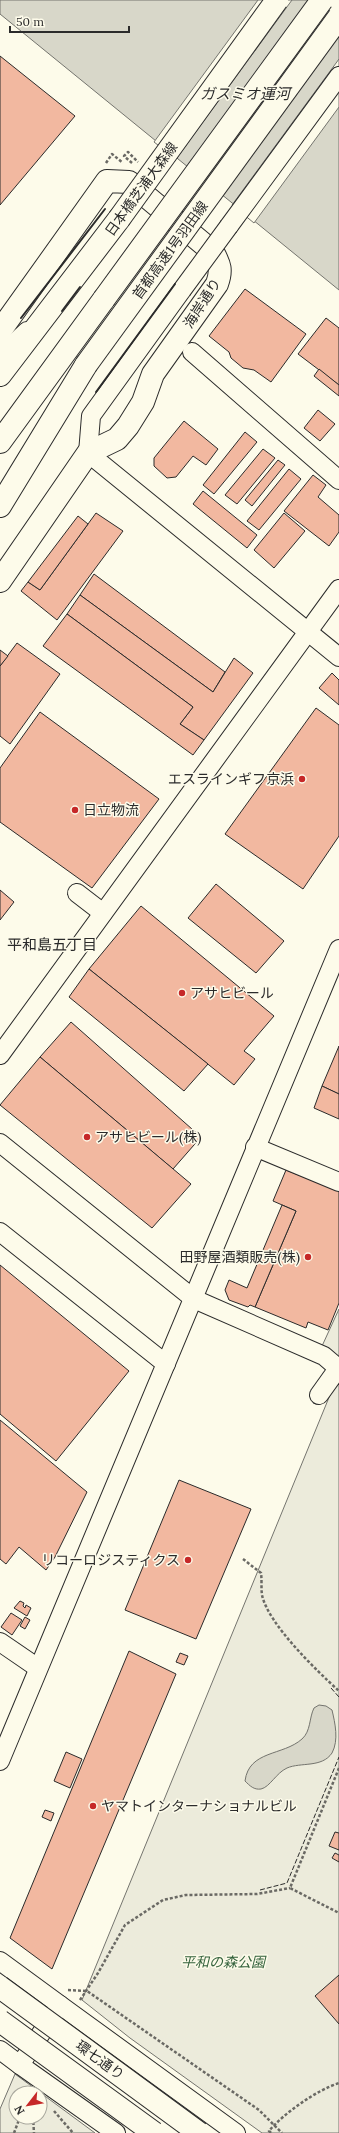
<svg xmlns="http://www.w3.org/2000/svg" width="339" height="2133" font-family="Lora,'Noto Sans JP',serif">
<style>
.green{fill:#ecebdb;stroke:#74746e;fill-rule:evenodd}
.water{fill:#d8d7c9;stroke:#74746e}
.pier{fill:#fdfbea;stroke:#74746e}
.building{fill:#f2b8a0;stroke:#2b2b2b}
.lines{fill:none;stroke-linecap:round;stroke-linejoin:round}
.minor-casing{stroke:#2b2b2b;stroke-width:20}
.major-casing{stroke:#2b2b2b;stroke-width:24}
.highway-casing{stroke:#2b2b2b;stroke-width:24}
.path{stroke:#6a6964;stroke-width:2.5;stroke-dasharray:3 2;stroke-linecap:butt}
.minor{stroke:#fdfbea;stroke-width:18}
.major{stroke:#fdfbea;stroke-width:22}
.highway{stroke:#fdfbea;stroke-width:22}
.minor-bridge-casing{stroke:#2b2b2b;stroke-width:20;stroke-linecap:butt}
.major-bridge-casing{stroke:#2b2b2b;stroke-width:24;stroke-linecap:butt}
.highway-bridge-casing{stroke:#2b2b2b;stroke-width:24;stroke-linecap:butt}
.minor-bridge{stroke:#fdfbea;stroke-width:18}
.major-bridge{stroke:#fdfbea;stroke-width:22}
.highway-bridge{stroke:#fdfbea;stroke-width:22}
.fence{stroke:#2b2b2b;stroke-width:1;stroke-dasharray:5 2;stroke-linecap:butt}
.wall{stroke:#2b2b2b;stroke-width:2}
.poi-dot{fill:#c62828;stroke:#fdfbea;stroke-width:1.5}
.labels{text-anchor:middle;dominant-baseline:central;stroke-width:3;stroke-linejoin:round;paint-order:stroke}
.street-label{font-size:14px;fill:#2b2b2b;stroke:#fdfbea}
.poi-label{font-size:14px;fill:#2b2b2b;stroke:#fdfbea;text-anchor:start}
.park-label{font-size:14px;font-style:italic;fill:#34623c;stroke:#fdfbea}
.water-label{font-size:15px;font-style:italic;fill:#2b2b2b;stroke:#fdfbea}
.neighbourhood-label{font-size:15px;fill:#2b2b2b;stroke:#fdfbea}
</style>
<rect width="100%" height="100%" fill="#fdfbea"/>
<g class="green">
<polygon points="339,1309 339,1367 317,1357"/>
<polygon points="339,1373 339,2133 262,2133 130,2038 82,2000"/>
<path d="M15,2074L95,2133H0V2109ZM16,2093H40V2117H16Z"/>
</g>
<g class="water">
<polygon points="0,0 308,0 339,26 339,290 0,14"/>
<path d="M319,1705L326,1706L332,1710C335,1723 339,1740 332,1753C322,1768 301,1762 287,1768C276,1773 270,1787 261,1789C254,1790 250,1786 245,1781C249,1750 283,1756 302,1739C311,1731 309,1718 314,1708Z"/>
</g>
<g class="pier">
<polygon points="258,0 292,0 176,159 154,142"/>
<polygon points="339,59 339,107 254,223 232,205"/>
</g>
<g class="building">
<polygon points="0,56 75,116 0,205"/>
<polygon points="245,289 306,334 271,382 254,370 243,368 231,358 229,352 209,336"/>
<polygon points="326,318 339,328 339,385 298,354"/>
<polygon points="319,369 339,385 339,396 314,376"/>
<polygon points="318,410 335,424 320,441 304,428"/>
<polygon points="184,421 218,449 206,465 193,456 176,477 167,478 154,466 154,458"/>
<polygon points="245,432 257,442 214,494 203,485"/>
<polygon points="263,449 275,458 237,504 225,495"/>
<polygon points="278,460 285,465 252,506 245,500"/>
<polygon points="289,469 301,479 259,530 247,521"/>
<polygon points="313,475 326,485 318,497 339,515 339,532 329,546 284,511"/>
<polygon points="203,491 257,535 247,548 193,504"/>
<polygon points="96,513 123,531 57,620 21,591 28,582 40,590"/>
<polygon points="284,513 305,531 274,568 254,550"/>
<polygon points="78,516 88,524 40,590 28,582"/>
<polygon points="94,574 225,672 213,692 80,595"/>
<polygon points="80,595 213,692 234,658 253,673 204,740 180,724 193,707 67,614"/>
<polygon points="67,614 193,707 180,724 204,740 193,755 43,646"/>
<polygon points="17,643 60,674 10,744 0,736 0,666"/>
<polygon points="0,650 8,656 0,666"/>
<polygon points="332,673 339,680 339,705 319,688"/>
<polygon points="316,708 339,725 339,836 303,889 225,834"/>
<polygon points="40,712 159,799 92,888 0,822 0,768"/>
<polygon points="216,884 284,941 256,973 188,918"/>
<polygon points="0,890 14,902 0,920"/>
<polygon points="141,906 274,1016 244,1051 255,1059 234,1085 89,969"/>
<polygon points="89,969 208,1064 184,1091 69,997"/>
<polygon points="71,1022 201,1137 173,1169 40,1057"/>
<polygon points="339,1046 339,1094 322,1086"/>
<polygon points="40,1057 191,1184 152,1228 0,1105"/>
<polygon points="322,1086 339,1094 339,1119 314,1108"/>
<polygon points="286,1170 339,1191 339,1303 328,1330 308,1322 306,1328 255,1307 296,1211 273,1201"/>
<polygon points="282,1205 296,1211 255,1307 250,1305 248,1307 229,1300 225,1290 229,1280 247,1288"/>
<polygon points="0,1265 129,1371 56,1461 0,1414"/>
<polygon points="0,1420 87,1492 55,1557 46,1570 19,1547 6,1564 0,1559"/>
<polygon points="179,1480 251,1509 196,1639 125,1610"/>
<polygon points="20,1601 24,1603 23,1606 25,1608 26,1605 31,1608 27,1616 14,1608"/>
<polygon points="11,1613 22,1620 12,1635 1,1627"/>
<polygon points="25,1617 30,1620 25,1629 20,1626"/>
<polygon points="129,1651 176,1674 52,1969 10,1938"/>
<polygon points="180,1653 188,1656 184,1665 176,1662"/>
<polygon points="66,1752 82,1759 70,1788 54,1781"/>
<polygon points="45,1810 54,1813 51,1821 42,1817"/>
<polygon points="335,1832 339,1833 339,1850 329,1846"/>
<polygon points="335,1853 339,1855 339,1862 332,1858"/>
<polygon points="339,1975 339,2024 315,1996"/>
</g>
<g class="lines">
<defs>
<g id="minor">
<polyline points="229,226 339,76"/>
<polyline points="182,290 91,416 88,453 339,657"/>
<polyline points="0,349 12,345 27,331"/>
<polyline points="192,352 339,480"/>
<polyline points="77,893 103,913"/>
<polyline points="0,1055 339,589"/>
<polyline points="0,1143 194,1299 324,1356 339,1369"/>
<polyline points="255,1147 339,1182"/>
<polyline points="0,1232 166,1364"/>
<polyline points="319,1395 339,1367"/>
<polyline points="0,1642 38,1668"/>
<polyline points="0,1761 339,949"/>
<polyline points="0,1961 60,2005 20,2065 0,2050"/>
<polyline points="60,2005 236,2133"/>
<polyline points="20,2065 116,2133"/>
</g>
<g id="major">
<path d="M0,331L107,181L129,182L213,252C220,265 222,270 217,284L153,374L143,402L128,426L117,439L88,453L0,581"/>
<polyline points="0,375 119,219"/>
</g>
<g id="highway">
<polyline points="0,442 104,299"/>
<polyline points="0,506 86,365"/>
</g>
</defs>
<use href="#minor" class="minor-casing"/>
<use href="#major" class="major-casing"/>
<use href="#highway" class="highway-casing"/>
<g class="path">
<polyline points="106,163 112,154 123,163"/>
<polyline points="132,163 124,156 128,152 138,162"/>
<path d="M243,1559L261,1573C262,1580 261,1588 262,1595C268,1624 317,1671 339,1691"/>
<polyline points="339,1768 290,1888 339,1913"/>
<polyline points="68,1990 87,1991 259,2110 282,2133"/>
<polyline points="80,2000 98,1973 125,1925 163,1900 186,1895 257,1894 290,1888"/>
<polyline points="54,2111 73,2133"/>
<polyline points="33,2117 34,2133"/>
<polyline points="14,2133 20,2117"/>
<path d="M271,2133L269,2131C284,2113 317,2090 339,2083"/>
</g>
<use href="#minor" class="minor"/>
<use href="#major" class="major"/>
<use href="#highway" class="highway"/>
<defs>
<polyline id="minor-bridge" points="182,290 229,226"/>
<g id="major-bridge">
<polyline points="119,219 277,0"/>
<polyline points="0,1987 199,2133"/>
<polyline points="0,2021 154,2133"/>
</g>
<g id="highway-bridge">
<polyline points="104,299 322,0"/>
<polyline points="86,365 339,17"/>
</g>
</defs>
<use href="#minor-bridge" class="minor-bridge-casing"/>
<use href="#major-bridge" class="major-bridge-casing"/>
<use href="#highway-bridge" class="highway-bridge-casing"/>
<use href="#minor-bridge" class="minor-bridge"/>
<use href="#major-bridge" class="major-bridge"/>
<use href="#highway-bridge" class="highway-bridge"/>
<g class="fence">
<polyline points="331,1688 339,1697"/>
<polyline points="260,1890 287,1883 339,1757"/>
</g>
<g class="wall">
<polyline points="62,311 80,287"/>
<polyline points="21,318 105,209"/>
<polyline points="96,392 175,284"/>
</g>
</g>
<g class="poi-dot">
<circle cx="302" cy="779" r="4"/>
<circle cx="75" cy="810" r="4"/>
<circle cx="182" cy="993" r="4"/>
<circle cx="87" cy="1137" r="4"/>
<circle cx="308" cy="1257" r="4"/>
<circle cx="188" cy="1560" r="4"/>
<circle cx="93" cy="1806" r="4"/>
</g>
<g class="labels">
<g class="street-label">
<text transform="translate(141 189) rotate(-54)">日本橋芝浦大森線</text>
<text transform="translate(170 250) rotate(-54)">首都高速1号羽田線</text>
<text transform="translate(202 303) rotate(-57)">海岸通り</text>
<text transform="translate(100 2060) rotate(36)">環七通り</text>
</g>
<g class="poi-label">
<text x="294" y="779" text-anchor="end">エスラインギフ京浜</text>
<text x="83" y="810">日立物流</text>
<text x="190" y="993">アサヒビール</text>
<text x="95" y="1137">アサヒビール(株)</text>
<text x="300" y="1257" text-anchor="end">田野屋酒類販売(株)</text>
<text x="180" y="1560" text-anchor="end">リコーロジスティクス</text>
<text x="101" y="1806">ヤマトインターナショナルビル</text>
</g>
<g class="park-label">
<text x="223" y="1962">平和の森公園</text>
</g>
<g class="water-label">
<text x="245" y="93">ガスミオ運河</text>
</g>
<g class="neighbourhood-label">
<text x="52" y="944">平和島五丁目</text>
</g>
</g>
<g transform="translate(28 2105) rotate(239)"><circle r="19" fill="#fdfbea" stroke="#a9a89e"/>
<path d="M0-3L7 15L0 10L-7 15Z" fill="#c62828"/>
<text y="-6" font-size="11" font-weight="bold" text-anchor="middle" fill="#2b2b2b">N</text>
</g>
<path d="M10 26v6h119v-6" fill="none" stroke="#2b2b2b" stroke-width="2"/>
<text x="16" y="26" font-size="12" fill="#2b2b2b" stroke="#fdfbea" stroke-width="3" paint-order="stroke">50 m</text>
</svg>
